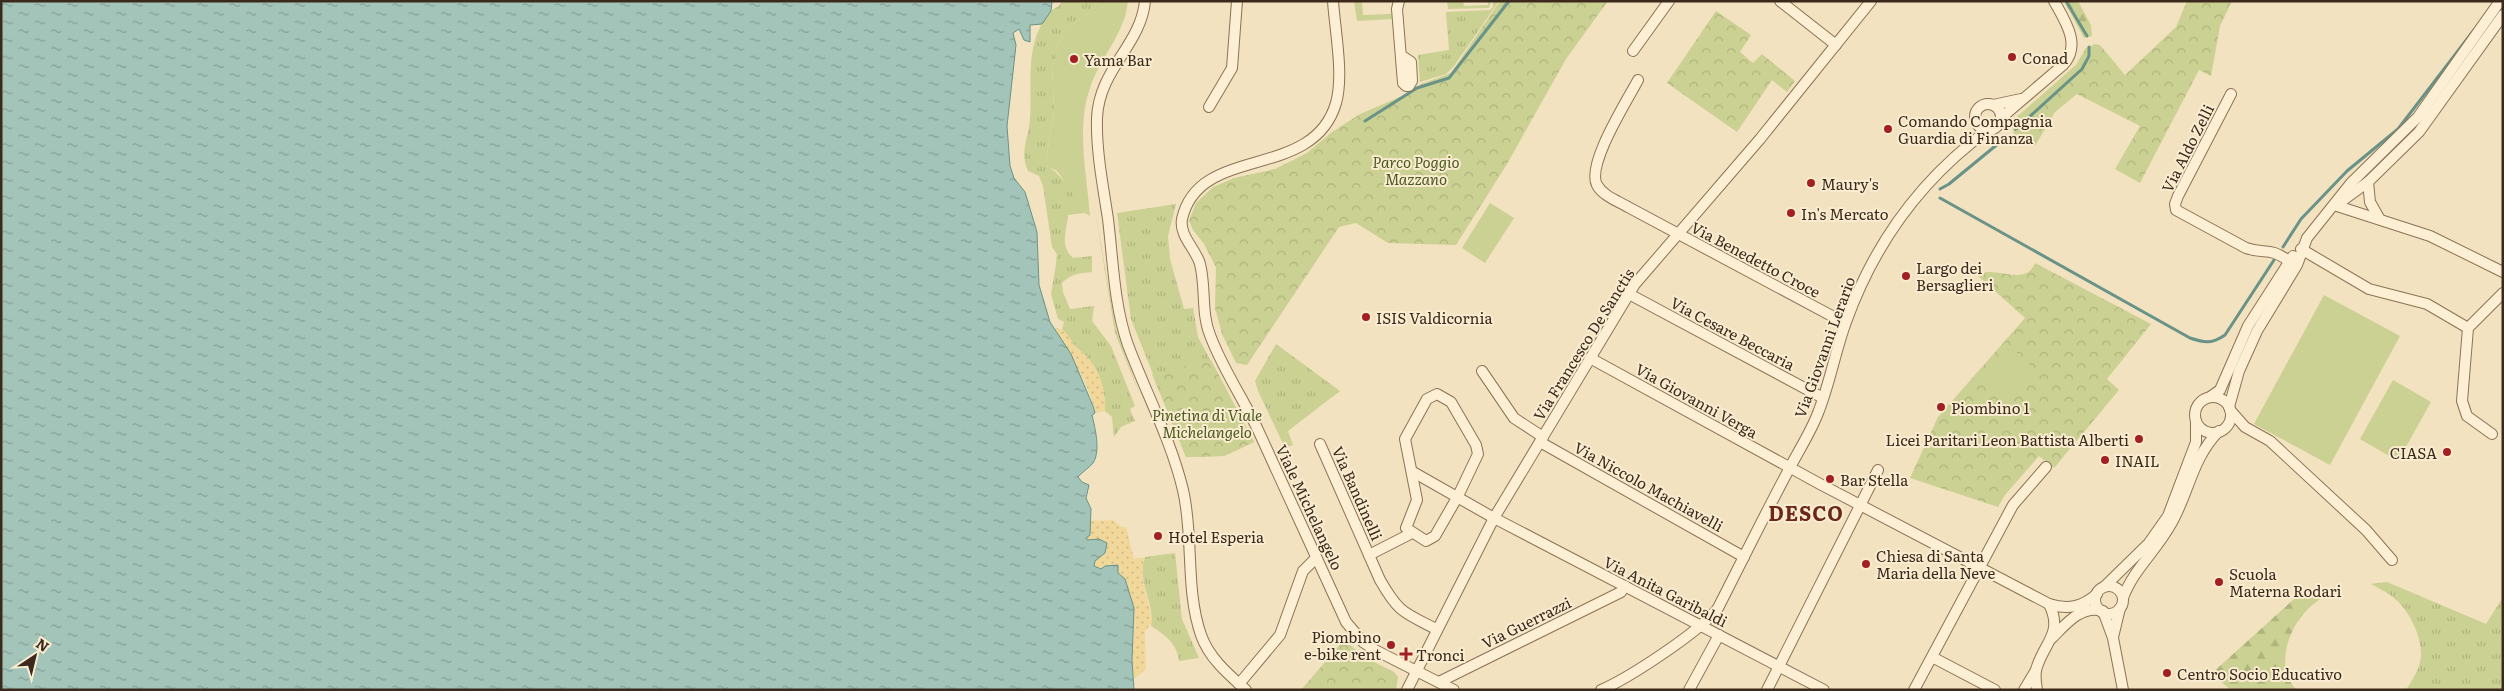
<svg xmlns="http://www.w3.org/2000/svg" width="2504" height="691" font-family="Literata,serif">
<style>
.grass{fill:url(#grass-tufts)}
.forest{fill:url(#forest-firs)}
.sand{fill:url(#sand-dots)}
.park{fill:url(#park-crowns)}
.garden{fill:#cbd192}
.water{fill:url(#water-ripples);stroke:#699388}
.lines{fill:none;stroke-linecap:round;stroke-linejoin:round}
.stream{stroke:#699388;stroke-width:3}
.minor-casing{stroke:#8d7256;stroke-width:12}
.minor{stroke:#fcefd4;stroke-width:10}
.poi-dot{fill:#a22023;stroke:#f9ecd0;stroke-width:2}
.labels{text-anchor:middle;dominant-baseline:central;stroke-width:4;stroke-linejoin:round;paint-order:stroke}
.poi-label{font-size:15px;fill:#3b2a1c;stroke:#f9ecd0;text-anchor:start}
.street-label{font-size:15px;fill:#3b2a1c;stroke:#f9ecd0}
.park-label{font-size:15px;font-style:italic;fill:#4c5a20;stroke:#f9ecd0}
.district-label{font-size:20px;font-weight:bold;letter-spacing:1px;fill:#6c2717;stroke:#f9ecd0}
</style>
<defs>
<pattern id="grass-tufts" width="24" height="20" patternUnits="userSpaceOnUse" patternTransform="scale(1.25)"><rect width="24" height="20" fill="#cbd192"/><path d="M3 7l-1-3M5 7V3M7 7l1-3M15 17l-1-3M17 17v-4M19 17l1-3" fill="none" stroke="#afb47d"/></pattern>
<pattern id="forest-firs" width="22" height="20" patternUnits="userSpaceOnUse" patternTransform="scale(1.25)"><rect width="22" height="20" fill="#cbd192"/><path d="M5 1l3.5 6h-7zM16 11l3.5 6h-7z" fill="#afb47d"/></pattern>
<pattern id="sand-dots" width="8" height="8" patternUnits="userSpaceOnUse" patternTransform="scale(1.25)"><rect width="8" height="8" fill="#f1d89a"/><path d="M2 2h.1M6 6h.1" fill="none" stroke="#d0ba84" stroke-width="1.8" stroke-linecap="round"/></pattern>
<pattern id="park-crowns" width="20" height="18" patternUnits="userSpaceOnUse" patternTransform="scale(1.25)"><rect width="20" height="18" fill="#cbd192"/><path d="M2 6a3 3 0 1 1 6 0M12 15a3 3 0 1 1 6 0" fill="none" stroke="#afb47d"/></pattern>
<pattern id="water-ripples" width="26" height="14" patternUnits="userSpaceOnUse" patternTransform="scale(1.25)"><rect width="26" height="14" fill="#a3c4b9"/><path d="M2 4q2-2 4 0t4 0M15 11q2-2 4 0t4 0" fill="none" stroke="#869f96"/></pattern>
</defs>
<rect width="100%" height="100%" fill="#f2e2bf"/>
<g class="grass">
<path d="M1062,1H1092L1103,6L1101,11L1084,15L1066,32L1058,44L1056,59L1052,66L1054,110L1046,161V166C1061,172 1078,199 1085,213L1068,215C1067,231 1059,245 1073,258L1092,256V272C1079,273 1071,274 1062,283L1063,292L1070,309L1094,306L1092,321L1111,346L1135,406L1130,409L1135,421L1121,427L1114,437L1112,417L1105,411C1106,393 1101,374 1089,359C1086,355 1081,352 1077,348C1071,342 1069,335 1062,330L1064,322L1058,319L1051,294L1056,264L1057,254L1052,247L1043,186L1039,176L1028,171C1019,152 1029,137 1030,119C1032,91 1027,61 1037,34C1040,27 1045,16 1051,11C1055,7 1059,8 1062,1Z"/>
<polygon points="1493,1 1499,1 1454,66 1446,74 1420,82 1418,55 1449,50 1446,12 1490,10 1493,7"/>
<polygon points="1176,204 1168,236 1170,259 1184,309 1193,308 1198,337 1254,442 1224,456 1186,457 1131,319 1117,213"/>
<polygon points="1095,210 1116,330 1141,398 1115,333"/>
<polygon points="1276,344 1340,391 1288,431 1293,445 1285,448 1258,391 1255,381"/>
<path d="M1175,553L1182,619L1199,658L1179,661C1177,643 1165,635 1151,626C1156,605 1136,582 1145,557Z"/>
<path d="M2387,582L2486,624L2503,597V690H2406C2413,679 2421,667 2421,654C2421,635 2409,610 2394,598C2387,592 2378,588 2371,584Z"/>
</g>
<g class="forest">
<polygon points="2064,1 2078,1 2091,25 2092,36 2084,38"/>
<path d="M2335,588C2326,595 2316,601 2308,609C2288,628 2274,669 2297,690H2231L2211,674L2304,590Z"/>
</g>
<g class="sand">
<path d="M1056,328C1068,329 1070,341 1077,349C1081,352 1086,355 1089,359C1101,374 1106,393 1105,411L1095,413C1089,381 1069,357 1054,329Z"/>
<path d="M1113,520L1122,527H1126L1134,559L1145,557C1137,579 1150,600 1152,622L1145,632L1146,669L1134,679C1129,638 1145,611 1118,573L1094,566L1095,561L1086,538L1090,535L1089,521Z"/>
</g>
<g class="park">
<polygon points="1500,1 1608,1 1566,59 1507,164 1456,245 1388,243 1356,223 1339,227 1247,365 1236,363 1222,334 1215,308 1216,267 1204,244 1193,230 1189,221 1196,203 1213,187 1234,178 1275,169 1307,153 1332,132 1360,114 1402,96 1421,84 1451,73"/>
<polygon points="2187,1 2232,1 2220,26 2211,76 2199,70 2140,183 2115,169 2140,126 2077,94 2055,112 2035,146 2015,136 2011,124 2012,121 2076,65 2086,48 2095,44 2100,45 2125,75 2176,27"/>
<polygon points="1716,11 1751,35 1740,52 1753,63 1762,54 1795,81 1787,92 1772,80 1737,132 1667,83"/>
<path d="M2035,263L2151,324L2107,379L2119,390L2054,468L2039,456L2005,495L1998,507L1910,478L1938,417L2025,318L1977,275C1995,264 2025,288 2035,263Z"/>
<polygon points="1211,360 1254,442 1224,456 1186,457 1152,374"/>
<polygon points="1344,640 1366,658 1394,672 1398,677 1396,690 1301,690"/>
</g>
<g class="garden">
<path d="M1092,1H1128C1125,34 1100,57 1090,88C1076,127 1087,175 1090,216L1085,213L1063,179L1057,171L1046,166V161L1054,110L1052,66L1056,59L1058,44L1066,32L1084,15L1101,11L1103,6Z"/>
<polygon points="1354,1 1362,1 1363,15 1391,14 1392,19 1357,21"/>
<polygon points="1447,1 1463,1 1464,6 1488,5 1488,1 1491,1 1489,8 1448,9"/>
<polygon points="1490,203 1514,218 1485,263 1462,248"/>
<polygon points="2324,295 2400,336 2330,465 2254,424"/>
<polygon points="2011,347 2035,370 2007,401 1982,378"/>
<polygon points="2393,380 2431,402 2398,461 2360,439"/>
</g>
<path class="water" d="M1,1H1052L1051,11L1042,24L1030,25V42L1024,40L1019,29L1013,33L1016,45L1007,126L1010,166L1014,178L1025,192L1037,232L1039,285L1050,322L1071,354L1093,406L1095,413L1092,415C1095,428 1101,451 1093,463C1089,468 1082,472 1078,477L1082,482L1089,485L1086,498L1091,509L1090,535L1086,538L1087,540L1099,539L1107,543L1105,553L1095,561L1094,566L1101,569L1105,566L1118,565V573L1125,579L1134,608L1132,660L1134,690H1Z"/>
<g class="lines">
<g class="stream">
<polyline points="2066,1 2087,36"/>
<polyline points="1365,121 1417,88 1449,78 1509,1"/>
<polyline points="2016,129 2082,69 2089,56 2089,47"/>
<polyline points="1940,189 1949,184 1999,143"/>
<path d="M1940,198L2190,338C2205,343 2212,344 2225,335L2274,260"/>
<polyline points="2283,247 2301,219 2347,171 2398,129 2474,30"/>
</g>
<defs>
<g id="minor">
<path d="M1145,1C1141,45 1099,69 1097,118C1096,151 1103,186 1108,219C1113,260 1114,306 1128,345C1146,393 1171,440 1183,490C1194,537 1185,589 1201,635C1209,658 1228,674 1246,690"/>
<path d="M1333,1C1335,31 1344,75 1336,103C1313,182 1199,143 1182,219C1179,236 1196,249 1200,264C1206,287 1201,313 1210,335C1222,368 1243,398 1258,430C1288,494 1316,558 1346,622L1363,642L1375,650L1454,690"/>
<polyline points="1399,1 1397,9 1403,83 1406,86 1409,86 1412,81 1411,62 1402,56"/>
<polyline points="1780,1 1836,45"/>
<polyline points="1633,51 1669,1"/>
<path d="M1638,80C1627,101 1586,165 1597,185C1603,196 1618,201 1628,207L1845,323"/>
<path d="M2231,94L2178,196L2175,204L2176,210L2246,248C2266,255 2268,246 2289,261"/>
<circle cx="1988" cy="117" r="13"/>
<polyline points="1993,105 2021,99"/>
<polyline points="1209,107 1232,68 1237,1"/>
<path d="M2001,118L2063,65C2082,45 2065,21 2054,1"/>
<polyline points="2368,182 2370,202 2379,218"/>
<polyline points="2342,201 2368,182 2419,132 2503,15"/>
<polyline points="2334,205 2430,236 2503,272"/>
<polyline points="2301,249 2369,289 2427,304 2468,328"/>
<polyline points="1629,294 1823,398"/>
<path d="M1590,358L1820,484L2049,604C2068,610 2082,607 2097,594"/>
<polyline points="1482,371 1514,418 1543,437"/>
<polygon points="1437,394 1451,402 1476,445 1478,454 1458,496 1435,536 1426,541 1406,528 1417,500 1405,439 1427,399"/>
<polyline points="2210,397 2220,390 2248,326 2293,256"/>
<circle cx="2213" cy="415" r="18"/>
<polyline points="2229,407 2239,371 2257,331 2297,265 2307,238 2351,183 2418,117 2500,1"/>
<polyline points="2230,410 2245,427 2270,441 2366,530 2392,560"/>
<polyline points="2492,434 2467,416 2462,401 2468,328 2503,293"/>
<polyline points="1540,442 1744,557"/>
<path d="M1320,444L1380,580C1399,613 1403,612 1436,629"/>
<polyline points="1413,472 1494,518 1824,690"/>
<polyline points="1369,555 1412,533"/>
<circle cx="2109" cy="600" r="14"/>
<polyline points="2104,587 2149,543 2168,516 2196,442 2196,421"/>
<path d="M2123,598C2133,570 2157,550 2171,524C2189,493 2192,458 2219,431"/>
<polyline points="2103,611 2113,638 2123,690"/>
<polyline points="2113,637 2120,608"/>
<path d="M2052,638C2066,624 2079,607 2100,610"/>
<polyline points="1932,657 1995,690"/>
<polyline points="1439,682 1621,592 1625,586"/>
<polyline points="1239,684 1280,635 1303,571 1316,558"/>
<polyline points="1407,690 1494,518 1635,284 1760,139 1871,1"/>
<path d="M1601,690C1629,678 1701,631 1718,608C1741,563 1763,518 1787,473C1797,453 1810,434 1818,413C1830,383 1835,352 1846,322C1874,244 1921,179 1988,130"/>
<polyline points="1689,690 1719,635"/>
<polyline points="1767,690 1878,470"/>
<polyline points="1914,690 2013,505 2046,467"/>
<polyline points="2024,690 2036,670"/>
<path d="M2037,690C2036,684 2035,676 2036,670C2043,643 2064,634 2049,604"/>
</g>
</defs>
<use href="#minor" class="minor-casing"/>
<use href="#minor" class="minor"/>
</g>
<g class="poi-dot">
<circle cx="2012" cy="57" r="5"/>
<circle cx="1074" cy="59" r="5"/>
<circle cx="1888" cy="129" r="5"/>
<circle cx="1811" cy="183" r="5"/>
<circle cx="1791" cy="213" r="5"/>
<circle cx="1906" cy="276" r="5"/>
<circle cx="1366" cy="317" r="5"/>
<circle cx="1941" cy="407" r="5"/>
<circle cx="2139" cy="439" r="5"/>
<circle cx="2447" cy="452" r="5"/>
<circle cx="2105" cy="460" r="5"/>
<circle cx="1830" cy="479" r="5"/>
<circle cx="1158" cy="536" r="5"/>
<circle cx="1866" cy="564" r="5"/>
<circle cx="2219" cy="582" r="5"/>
<circle cx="1391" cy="645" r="5"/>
<path d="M1403.5 646.5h5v5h5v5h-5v5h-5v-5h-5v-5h5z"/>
<circle cx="2167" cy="673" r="5"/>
</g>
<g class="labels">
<g class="poi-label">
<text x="2022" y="57">Conad</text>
<text x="1084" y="59">Yama Bar</text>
<text x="1898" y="120">Comando Compagnia<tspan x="1898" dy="17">Guardia di Finanza</tspan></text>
<text x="1821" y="183">Maury's</text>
<text x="1801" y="213">In's Mercato</text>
<text x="1916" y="267">Largo dei<tspan x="1916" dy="17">Bersaglieri</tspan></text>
<text x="1376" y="317">ISIS Valdicornia</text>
<text x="1951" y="407">Piombino 1</text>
<text x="2129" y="439" text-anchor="end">Licei Paritari Leon Battista Alberti</text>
<text x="2437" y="452" text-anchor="end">CIASA</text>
<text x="2115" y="460">INAIL</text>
<text x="1840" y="479">Bar Stella</text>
<text x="1168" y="536">Hotel Esperia</text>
<text x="1876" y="555">Chiesa di Santa<tspan x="1876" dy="17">Maria della Neve</tspan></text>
<text x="2229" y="573">Scuola<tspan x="2229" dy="17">Materna Rodari</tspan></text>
<text x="1381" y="636" text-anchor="end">Piombino<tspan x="1381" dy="17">e-bike rent</tspan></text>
<text x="1416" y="654">Tronci</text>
<text x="2177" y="673">Centro Socio Educativo</text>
</g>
<g class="street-label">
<text transform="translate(2187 148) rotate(-63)">Via Aldo Zelli</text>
<text transform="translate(1756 259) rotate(28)">Via Benedetto Croce</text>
<text transform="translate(1733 333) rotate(28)">Via Cesare Beccaria</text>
<text transform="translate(1583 344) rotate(-58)">Via Francesco De Sanctis</text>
<text transform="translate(1824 347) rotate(-70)">Via Giovanni Lerario</text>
<text transform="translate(1697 400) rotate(29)">Via Giovanni Verga</text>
<text transform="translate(1649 486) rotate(29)">Via Niccolo Machiavelli</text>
<text transform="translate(1358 493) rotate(66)">Via Bandinelli</text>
<text transform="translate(1310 507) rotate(65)">Viale Michelangelo</text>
<text transform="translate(1666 591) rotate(27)">Via Anita Garibaldi</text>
<text transform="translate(1526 622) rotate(-26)">Via Guerrazzi</text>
</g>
<g class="park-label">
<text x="1416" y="161">Parco Poggio<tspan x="1416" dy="17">Mazzano</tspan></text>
<text x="1207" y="414">Pinetina di Viale<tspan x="1207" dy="17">Michelangelo</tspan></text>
</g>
<g class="district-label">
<text x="1806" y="512">DESCO</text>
</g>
</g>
<rect width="2504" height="691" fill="none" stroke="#3b2a1c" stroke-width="5"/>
<g transform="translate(35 656) rotate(35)" stroke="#f9ecd0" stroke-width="4" paint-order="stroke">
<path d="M0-4L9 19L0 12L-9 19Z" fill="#3b2a1c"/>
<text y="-8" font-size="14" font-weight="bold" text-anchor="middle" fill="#3b2a1c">N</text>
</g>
</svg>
